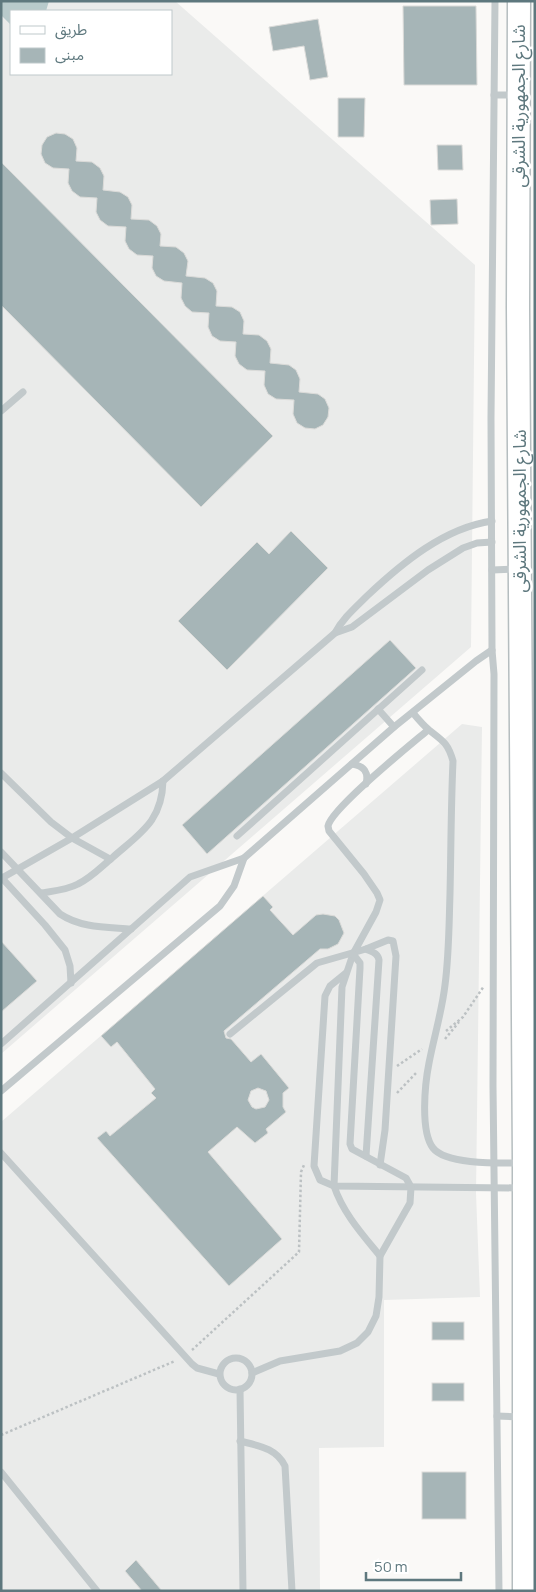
<svg xmlns="http://www.w3.org/2000/svg" width="536" height="1592" font-family="Manrope,'Noto Sans Arabic',sans-serif">
<style>
.built{fill:#eaebea;fill-rule:evenodd}
.water{fill:#b8cacb}
.building{fill:#a6b5b7;stroke:#dbdbd9;fill-rule:evenodd}
.lines{fill:none;stroke-linecap:round;stroke-linejoin:round}
.primary-casing{stroke:#b5bdbf;stroke-width:25}
.path{stroke:#bcc1c3;stroke-width:2.5;stroke-dasharray:2.5 2.5;stroke-linecap:butt}
.lane{stroke:#c2c9cb;stroke-width:7}
.primary{stroke:#fff;stroke-width:22}
.labels{text-anchor:middle;dominant-baseline:central;stroke-width:5;stroke-linejoin:round;paint-order:stroke}
.street-label{font-size:18px;fill:#5e787e;stroke:#fff}
</style>
<rect width="100%" height="100%" fill="#faf9f7"/>
<g class="built">
<path d="M1,1H175L475,265L471,647L1,1054ZM11,11H171V74H11Z"/>
<polygon points="462,724 482,727 476,1193 480,1297 384,1300 384,1447 319,1448 320,1591 1,1591 1,1122"/>
</g>
<polygon class="water" points="1,1 49,1 46,11 11,11 11,25 1,15"/>
<g class="building">
<polygon points="403,6 476,6 477,85 404,85"/>
<polygon points="318,19 328,77 310,80 304,46 273,51 269,27"/>
<polygon points="338,98 365,98 364,137 338,137"/>
<polygon points="56,133 65,134 73,139 77,148 76,161 92,162 100,168 104,176 103,190 120,192 128,197 132,205 131,219 149,220 157,226 161,234 160,246 176,247 184,253 188,261 186,276 205,278 213,283 217,291 216,306 232,307 240,312 244,321 243,334 259,335 267,341 271,349 270,363 289,365 296,370 300,379 299,392 318,394 325,399 329,408 328,417 323,425 315,429 305,428 297,423 293,414 294,400 276,399 268,394 264,385 265,371 247,370 239,364 235,356 236,342 220,341 212,336 208,327 209,313 192,312 185,306 181,298 182,283 164,281 156,276 152,268 153,256 137,255 129,249 125,241 126,227 108,226 100,220 96,212 97,198 80,197 72,191 68,183 69,169 53,168 45,163 41,154 42,145 47,137"/>
<polygon points="437,145 462,145 463,170 438,170"/>
<polygon points="1,162 273,436 201,507 1,305"/>
<polygon points="457,199 458,224 431,225 430,200"/>
<polygon points="291,531 328,568 227,670 178,621 257,542 269,554"/>
<polygon points="390,640 416,668 207,854 182,825"/>
<path d="M263,896L273,907L270,910L293,935L316,915L323,914L335,916L339,920L344,933L338,944L328,949H320L224,1031L226,1038L231,1039L251,1062L261,1054L289,1088L283,1093V1107L286,1112L266,1129L268,1133L255,1143L237,1127L208,1152L282,1239L229,1286L97,1138L106,1131L110,1136L156,1098L151,1093L155,1089L117,1042L111,1047L101,1036ZM258,1088L266,1091L269,1100L265,1107L256,1109L252,1107L248,1100L251,1091Z"/>
<polygon points="1,941 37,981 1,1012"/>
<rect x="432" y="1322" width="32" height="18"/>
<rect x="432" y="1383" width="32" height="18"/>
<rect x="422" y="1472" width="44" height="47"/>
<polygon points="136,1560 162,1591 142,1591 125,1571"/>
</g>
<g class="lines">
<defs>
<polyline id="primary" points="519,1 518,308 524,1162 524,1591"/>
</defs>
<use href="#primary" class="primary-casing"/>
<g class="path">
<polyline points="446,1031 463,1017 484,986"/>
<polyline points="445,1039 459,1022"/>
<polyline points="397,1066 422,1049"/>
<polyline points="397,1093 417,1072"/>
<polyline points="192,1350 299,1252 301,1172 304,1165"/>
<polyline points="1,1435 175,1361"/>
</g>
<g class="lane">
<polyline points="495,1 491,418 492,650 494,674 493,1086 499,1591"/>
<polyline points="494,95 515,95"/>
<polyline points="1,411 23,392"/>
<polyline points="492,570 516,569"/>
<polyline points="335,633 352,627 428,570 463,548 477,543 492,542"/>
<polyline points="378,709 394,727"/>
<path d="M413,713C418,719 423,725 429,730C443,741 448,743 453,761C451,805 451,849 450,894C449,924 449,955 445,985C442,1011 434,1037 429,1063C425,1083 420,1131 433,1148C446,1165 502,1163 521,1163"/>
<path d="M352,764C364,766 369,772 366,784"/>
<polyline points="1,773 51,822 72,838 110,859"/>
<polyline points="237,836 422,670"/>
<path d="M1,852L60,914C81,928 106,927 131,929"/>
<polyline points="1,877 45,925 65,950 70,966 71,983"/>
<path d="M2,878L72,838L163,781L335,633C343,618 355,608 367,596C402,563 444,528 492,521"/>
<path d="M41,893C53,891 67,890 78,884C91,878 101,867 112,858C140,833 162,822 163,781"/>
<polyline points="366,949 388,940 393,941 396,956 385,1130 380,1165"/>
<polyline points="346,973 330,986 325,996 314,1166 320,1180 334,1186 521,1188"/>
<path d="M230,1034L317,963L366,949C372,952 378,953 379,960L366,1156"/>
<polyline points="1,1044 190,877 244,858 394,727 476,661 492,650"/>
<polyline points="1,1091 220,906 234,886 244,858"/>
<polyline points="1,1153 192,1364 197,1368 219,1374"/>
<path d="M380,1256C362,1234 343,1213 334,1186L342,987L353,954L376,912L380,900L377,893L364,874L329,831L328,826C332,808 409,746 428,730"/>
<circle cx="236" cy="1374" r="16"/>
<polyline points="252,1373 280,1361 340,1351 357,1343 368,1332 376,1316 379,1297 380,1256 410,1203 411,1187 406,1178 352,1149 350,1144 360,968 360,963 353,954"/>
<polyline points="240,1389 243,1591"/>
<polyline points="497,1416 521,1417"/>
<path d="M240,1441C259,1446 276,1448 285,1466L292,1591"/>
<polyline points="1,1472 97,1591"/>
</g>
<use href="#primary" class="primary"/>
</g>
<g class="labels">
<g class="street-label">
<text transform="translate(518 106) rotate(-90)">شارع الجمهورية الشرقى</text>
<text transform="translate(519 511) rotate(-90)">شارع الجمهورية الشرقى</text>
</g>
</g>
<rect width="536" height="1592" fill="none" stroke="#5e787e" stroke-width="5"/>
<rect x="10" y="10" width="162" height="65" fill="#ffffff" stroke="#bfc9cb"/>
<rect x="20" y="26" width="25" height="8" fill="#ffffff" stroke="#bfc9cb"/>
<text x="55" y="35" font-size="15" fill="#5e787e">طريق</text>
<rect x="20" y="48" width="25" height="15" fill="#a6b5b7" stroke="#bfc9cb"/>
<text x="55" y="60" font-size="15" fill="#5e787e">مبنى</text>
<path d="M366 1572v8h95v-8" fill="none" stroke="#5e787e" stroke-width="2.5"/>
<text x="374" y="1572" font-size="15" fill="#5e787e" stroke="#ffffff" stroke-width="4" paint-order="stroke">50 m</text>
</svg>
